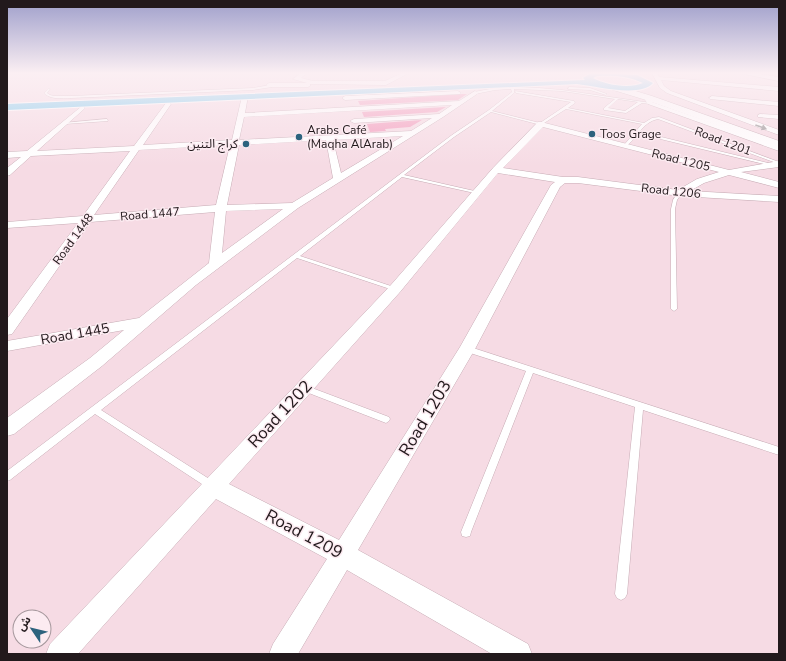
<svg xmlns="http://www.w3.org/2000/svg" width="786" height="661" font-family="'Nunito Sans','Noto Sans Arabic',sans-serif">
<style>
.building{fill:#f39ebe}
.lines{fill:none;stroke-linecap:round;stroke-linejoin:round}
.service-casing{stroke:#c7acb5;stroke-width:1}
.minor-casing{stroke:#c7acb5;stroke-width:1}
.tertiary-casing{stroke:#c7acb5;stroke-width:1}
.primary-casing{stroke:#fff;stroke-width:2}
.service{fill:#fff;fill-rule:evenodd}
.minor{fill:#fff;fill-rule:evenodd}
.tertiary{fill:#fff;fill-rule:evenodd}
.primary{fill:#79cbef;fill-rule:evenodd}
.oneway{fill:#9c9899}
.poi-dot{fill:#2d637e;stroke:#fcebf1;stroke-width:1.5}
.labels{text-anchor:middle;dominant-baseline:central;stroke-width:3;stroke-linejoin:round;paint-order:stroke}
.far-poi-label{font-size:12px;fill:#22191c;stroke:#fcebf1;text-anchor:start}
.far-street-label{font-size:12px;fill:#22191c;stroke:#fcebf1}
.street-label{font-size:14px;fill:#22191c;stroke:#fcebf1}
.near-street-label{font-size:17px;fill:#22191c;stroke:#fcebf1}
</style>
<rect width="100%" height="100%" fill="#f6dbe4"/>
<g class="building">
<polygon points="462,94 467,94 458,100 360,105 358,101"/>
<polygon points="446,107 437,112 364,117 362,112"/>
<polygon points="422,120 410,127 385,129 386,131 370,132 367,124"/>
</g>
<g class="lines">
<defs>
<g id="service">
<path d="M271,85L272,87L253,90L71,98C61,98 51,100 44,93L49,88L50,89L47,93L50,95L54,96H71L253,88Z"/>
<path d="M509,85L513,87L539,88L562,90L651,103L650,104L642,103L626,113L604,110V108L615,99L562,91L517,89H514V93L492,111L540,123L571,102L516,93L515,91L574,101L575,103L568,108L644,123L652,118L659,117L779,162V164L658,119C642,122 637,139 625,147L623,146L624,145L642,124L566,109L541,125L491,112L454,137L404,175L479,192V194L402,177L300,256L397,288L398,289L397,290H393L297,258L101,410L214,482L216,485L214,488L211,490L208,488L95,414L10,480L7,481V471L452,135L489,110L512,92L511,89L495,90L475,94L474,92L495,88L509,87L508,86ZM618,99L638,102L625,111L608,108Z"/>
<polygon points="569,87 590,88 607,94 606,95 590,90 568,89"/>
<polygon points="107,119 108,121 65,124 63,123"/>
<polygon points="653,135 772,164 774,165 772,166 652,137"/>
<polygon points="678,192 682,193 677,200 675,209 677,309 674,311 671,309 671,209 673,200"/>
<polygon points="467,346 779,447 779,455 643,410 627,594 625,598 621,600 617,598 615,594 635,407 533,373 471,532 470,536 466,537 462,536 461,532 526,371 464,351 463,349"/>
<polygon points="304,385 389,417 390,419 389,421 386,423 301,390 300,388 301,386"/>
</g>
<g id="minor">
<polygon points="301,73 307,73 301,78 313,81 385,81 402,73 409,73 386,85 310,84 310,86 308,87 269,87 266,85 269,83 307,83 293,79"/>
<polygon points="652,73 657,73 659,77 779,87 779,91 661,80 664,86 671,91 779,130 779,135 667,93 660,88"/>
<polygon points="739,73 753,73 779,77 779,81"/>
<polygon points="458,91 461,93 460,94 345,100 342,98 345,96"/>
<path d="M475,91L478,93L477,94L443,117L298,208L196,285L102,366L14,434L7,436V418L90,358L124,330L7,351V341L139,318L209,263L215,212L90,222L12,334L7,335V319L78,223L7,228V222L83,216L130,151L31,156L10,175L7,176V168L21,157L7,158V152L27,151L82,106L85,108L84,109L37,151L134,146L166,103L168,102L171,104L143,145L232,140L242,96L245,94L248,96L245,113L459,101ZM452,105L439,114L354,119L350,121L354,123L432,118L411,131L239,140L244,117ZM403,136L341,173L333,140ZM326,140L333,178L292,203L227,205L239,145ZM230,145L216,205L94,215L139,150ZM283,209L222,253L226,211Z"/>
<polygon points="712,96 779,102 779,106 710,99 709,98"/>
<polygon points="647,97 651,97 652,102 779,146 779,151 648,104 645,100"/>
<polygon points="760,114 779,115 779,119 758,117 758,115"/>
<path d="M538,122H541L729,170L779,161V167L741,172L779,182V188L729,175L704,183L690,191L779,196V202L680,196L578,183H565L560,187L475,349L358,550L528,644L532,654H492L347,570L298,654H269L273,644L327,559L216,499L78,654H46L50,644L390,286L493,168ZM543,127L719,172L697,179L678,190L578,177H563L503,168ZM498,173L555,182L551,185L460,347L339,540L229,484L400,292Z"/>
</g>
<g id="tertiary">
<polygon points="600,73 607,73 604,75"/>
<polygon points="610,85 616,85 652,96 779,141 779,147 646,100 610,89"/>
</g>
<path id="primary" d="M591,73L637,75L653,83C640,98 596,86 577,84L7,110V104L585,80L583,78ZM597,76C613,75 629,76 643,83C629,89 606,85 593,78Z"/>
</defs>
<use href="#service" class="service-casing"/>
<use href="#minor" class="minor-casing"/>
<use href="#tertiary" class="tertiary-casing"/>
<use href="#primary" class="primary-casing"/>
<use href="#service" class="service"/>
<use href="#minor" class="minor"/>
<use href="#tertiary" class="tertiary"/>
<use href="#primary" class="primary"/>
</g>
<defs><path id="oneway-solid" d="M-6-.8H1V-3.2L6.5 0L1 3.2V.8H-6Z"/></defs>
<use class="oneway" href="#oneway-solid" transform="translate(761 127) rotate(20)"/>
<linearGradient id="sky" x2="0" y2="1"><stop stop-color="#9f9fcb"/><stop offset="0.44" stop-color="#fbeff3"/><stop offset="1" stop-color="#fbeff3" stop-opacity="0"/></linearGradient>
<rect width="786" height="166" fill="url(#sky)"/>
<g class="poi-dot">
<circle cx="592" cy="134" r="4"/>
<circle cx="299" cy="137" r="4"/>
<circle cx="246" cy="144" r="4"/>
</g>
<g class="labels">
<g class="far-poi-label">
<text x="307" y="130">Arabs Café<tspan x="307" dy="14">(Maqha AlArab)</tspan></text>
<text x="600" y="134">Toos Grage</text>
<text x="238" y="144" text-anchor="end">كراج التنين</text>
</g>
<g class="far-street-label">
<text transform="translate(723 141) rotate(21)">Road 1201</text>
<text transform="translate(681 160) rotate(14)">Road 1205</text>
<text transform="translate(671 191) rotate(6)">Road 1206</text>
<text transform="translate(150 214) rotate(-5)">Road 1447</text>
<text transform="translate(73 239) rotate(-54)">Road 1448</text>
</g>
<g class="street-label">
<text transform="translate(75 334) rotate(-10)">Road 1445</text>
</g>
<g class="near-street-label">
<text transform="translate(280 414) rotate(-47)">Road 1202</text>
<text transform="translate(425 418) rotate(-59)">Road 1203</text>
<text transform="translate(304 534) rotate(28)">Road 1209</text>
</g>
</g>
<rect width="786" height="661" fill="none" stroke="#22191c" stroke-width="16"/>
<g transform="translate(32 629) rotate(305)"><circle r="19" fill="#fcebf1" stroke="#a5979c"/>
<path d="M0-3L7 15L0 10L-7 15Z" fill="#2d637e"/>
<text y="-6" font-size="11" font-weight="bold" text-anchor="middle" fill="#22191c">ش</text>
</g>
</svg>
